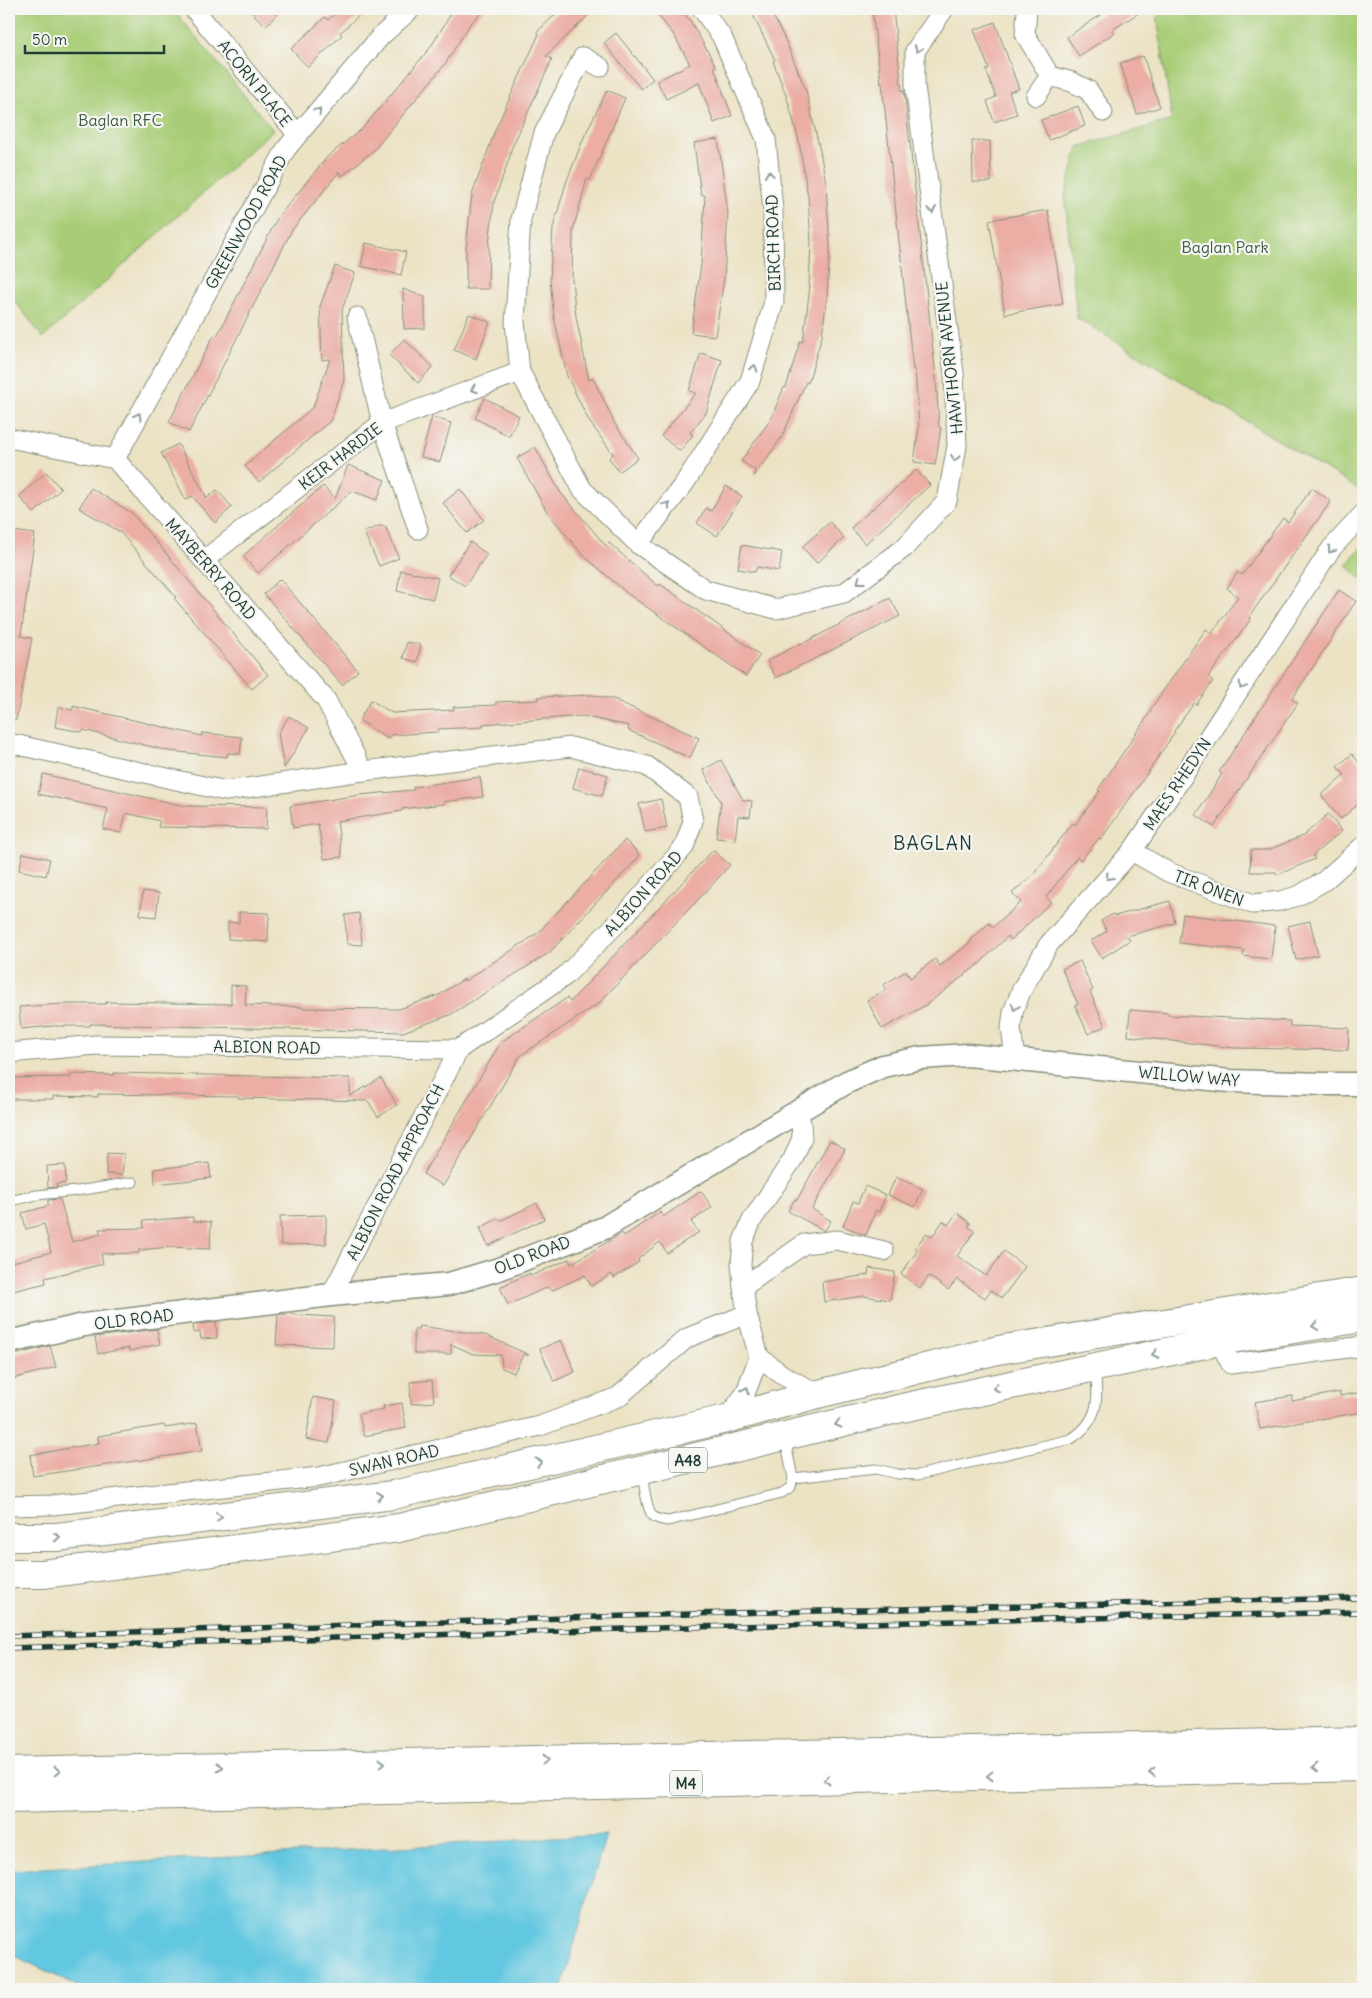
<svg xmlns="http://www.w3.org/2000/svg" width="1372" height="1998" font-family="Delius,sans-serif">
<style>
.green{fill:#a9cd77;stroke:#648556}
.water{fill:#62c7e0;stroke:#40828a}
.building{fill:#ebada4}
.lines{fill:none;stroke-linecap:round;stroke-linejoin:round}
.service-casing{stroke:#86907c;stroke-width:11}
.minor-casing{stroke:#86907c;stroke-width:21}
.tertiary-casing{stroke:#86907c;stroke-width:25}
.primary-casing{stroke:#86907c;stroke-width:30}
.motorway-casing{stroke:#86907c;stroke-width:30}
.service{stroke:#fff;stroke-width:9}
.minor{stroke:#fff;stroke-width:19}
.tertiary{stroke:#fff;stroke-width:22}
.primary{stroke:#fff;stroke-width:28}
.motorway{stroke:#fff;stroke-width:28}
.rail-casing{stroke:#1f3d34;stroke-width:5.5}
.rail{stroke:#f6f6f2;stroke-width:4;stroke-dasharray:11;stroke-linecap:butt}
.oneway{stroke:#8f9e9a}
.labels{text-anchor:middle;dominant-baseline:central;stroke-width:4.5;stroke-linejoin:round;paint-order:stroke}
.shield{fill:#f6f6f2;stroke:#60746d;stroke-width:1}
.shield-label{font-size:15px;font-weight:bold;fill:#1f3d34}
.street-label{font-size:16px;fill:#1f3d34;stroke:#f6f6f2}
.park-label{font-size:16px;fill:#3b5a41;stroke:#f6f6f2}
.quarter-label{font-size:19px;letter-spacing:1px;fill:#1f3d34;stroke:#f6f6f2}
</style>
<rect width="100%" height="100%" fill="#f6f6f2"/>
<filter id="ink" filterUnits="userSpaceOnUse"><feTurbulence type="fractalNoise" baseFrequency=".02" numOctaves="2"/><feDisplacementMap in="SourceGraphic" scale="10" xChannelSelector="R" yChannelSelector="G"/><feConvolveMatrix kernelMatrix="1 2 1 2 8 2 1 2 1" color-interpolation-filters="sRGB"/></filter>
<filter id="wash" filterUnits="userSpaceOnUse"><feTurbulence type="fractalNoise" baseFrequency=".0096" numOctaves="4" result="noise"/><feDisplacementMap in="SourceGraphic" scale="20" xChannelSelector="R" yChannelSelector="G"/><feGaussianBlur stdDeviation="1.12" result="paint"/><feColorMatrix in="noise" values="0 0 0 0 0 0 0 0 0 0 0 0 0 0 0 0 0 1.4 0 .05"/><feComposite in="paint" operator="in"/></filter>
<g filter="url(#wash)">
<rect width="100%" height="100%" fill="#ece3c5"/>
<g class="green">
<polygon points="9,9 173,9 273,130 43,338 9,293"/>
<polygon points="1167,9 1363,9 1363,492 1077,318 1065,196 1078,147 1172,120 1157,17"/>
<polygon points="1363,545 1363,580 1346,565"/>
</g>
<polygon class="water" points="606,1835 561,1989 83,1989 9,1953 9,1870"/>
<g id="blocks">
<g class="building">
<polygon points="248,9 282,9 266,26"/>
<polygon points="340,9 366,9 340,33 342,35 308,67 291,49 325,17 328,20"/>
<polygon points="454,9 485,9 470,24 445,64 374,150 342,176 339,172 292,230 189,432 169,422 214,335 217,336 278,217 327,157 363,128 430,48"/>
<polygon points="561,9 595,9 546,56 552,59 510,152 511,153 494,202 489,244 488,289 466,289 466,248 472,195 496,128 539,34 537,32"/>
<polygon points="653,9 680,9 691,22 716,66 714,67 732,116 714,123 699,83 666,99 657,81 690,64 674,35"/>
<polygon points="750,9 770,9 787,44 806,91 820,151 826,183 830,247 827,296 822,336 808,383 806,382 782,437 754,476 755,470 741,461 771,419 784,387 786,388 800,341 803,342 810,286 809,286 811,241 808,197 799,141 787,98 773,61 775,60"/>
<polygon points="872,9 893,9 902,91 904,90 936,377 939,427 941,428 935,465 914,462 919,427 915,370 913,370 882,83 881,84"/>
<polygon points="1110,9 1145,9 1112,30 1114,33 1079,56 1067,37"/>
<polygon points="995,22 1019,89 1009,92 1017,114 994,122 987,101 996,97 986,70 989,69 974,30"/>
<polygon points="616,33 653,79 641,89 604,43"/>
<polygon points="1143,56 1160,107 1137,114 1120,63"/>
<polygon points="607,90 625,98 590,180 587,179 573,230 572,280 576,317 589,380 593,378 615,424 638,458 619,472 609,458 613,454 589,421 567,376 554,317 550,280 553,228 566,183 584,137"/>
<polygon points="1078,106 1085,126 1049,140 1041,120"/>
<polygon points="718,139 728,213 724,279 715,336 691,333 701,265 705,195 701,195 694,143"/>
<polygon points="972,141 990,141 991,182 973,182"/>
<polygon points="1048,210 1063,304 1005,314 989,220"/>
<polygon points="366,243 406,252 401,275 361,266"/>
<polygon points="335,266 355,273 342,310 344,380 331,420 259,482 245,466 313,407 330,359 322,360 320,306"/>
<polygon points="403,289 425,297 425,328 404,329"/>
<polygon points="469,314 490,322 476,359 454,350"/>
<polygon points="404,339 433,367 418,383 389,355"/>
<polygon points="701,353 722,360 706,413 690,433 693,435 680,451 661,436 696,393 689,391"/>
<polygon points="485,398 519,416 509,436 475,418"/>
<polygon points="432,417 451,423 440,462 421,457"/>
<polygon points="178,444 207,498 217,490 232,507 215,523 192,496 186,500 161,453"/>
<polygon points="535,447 560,492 606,546 609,543 658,586 660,584 760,655 746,676 628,594 582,554 547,512 517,458"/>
<polygon points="348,465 385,480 377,500 352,491 258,573 243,556 323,486 335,499"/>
<polygon points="916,470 930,485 865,544 851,528"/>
<polygon points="46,472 61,489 34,513 19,497"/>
<polygon points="726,486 742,496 717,536 697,523 706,508 711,511"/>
<polygon points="91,488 132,513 268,675 252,689 174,598 176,597 120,532 79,508"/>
<polygon points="1312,488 1331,501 1249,617 1251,619 1208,677 1213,681 1196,705 1194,703 1174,731 1175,732 1138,787 1101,839 1099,838 1081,860 1077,857 1046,897 1051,902 1011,940 1008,936 980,963 926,1005 882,1029 867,1000 886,990 883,985 906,971 910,978 935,959 940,966 971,942 970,941 989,923 993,927 1021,902 1012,893 1033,875 1073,823 1075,825 1100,791 1098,790 1151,711 1150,710 1206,629 1212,633 1238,597 1227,588 1238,572 1242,575 1283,518 1288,522"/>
<polygon points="460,489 484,520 467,533 443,503"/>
<polygon points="830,522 844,538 817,563 802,547"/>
<polygon points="379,526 385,526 399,558 379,566 364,532"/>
<polygon points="13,531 35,534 21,636 32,638 16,720 9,719 9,566"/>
<polygon points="470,542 487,554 465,586 448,575"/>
<polygon points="742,545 782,552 779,571 757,567 755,572 738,569"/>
<polygon points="401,570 438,578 433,599 397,591"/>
<polygon points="280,579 358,671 342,685 264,594"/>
<polygon points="1339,590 1356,601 1292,699 1298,703 1214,827 1196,815 1222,774 1219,772"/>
<polygon points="890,598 900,616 776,678 767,661 801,643 802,644"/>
<polygon points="407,642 421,645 417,662 403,658"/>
<polygon points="592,695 617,700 617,701 699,738 690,758 628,730 629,726 582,716 483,724 483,727 438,729 438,732 391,735 388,739 359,720 371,700 392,713 454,710 453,707 496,705 496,702 539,700 538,697"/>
<polygon points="73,706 202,736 202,733 242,737 240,754 228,753 227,757 169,751 83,730 82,732 55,727 58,707 73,710"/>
<polygon points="289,716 309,728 284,768 278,733"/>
<polygon points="1352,754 1363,767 1363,800 1341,819 1321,795 1345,775 1337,767"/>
<polygon points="721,760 743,800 752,801 750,817 738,816 735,840 716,838 721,802 703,770"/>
<polygon points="579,767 608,775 602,796 573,788"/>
<polygon points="43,774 185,806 267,807 266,829 158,827 160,821 126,813 121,833 103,829 108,809 38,794"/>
<polygon points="480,777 483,797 443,802 444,804 402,809 402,811 337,821 342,857 324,859 318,824 293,828 290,806 359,795 414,790 413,787"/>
<polygon points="661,799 667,828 645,832 639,804"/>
<polygon points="1328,814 1342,831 1313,855 1315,859 1277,875 1276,872 1250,872 1251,850 1268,850 1303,836"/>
<polygon points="625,840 638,853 638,858 549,953 450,1015 403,1032 90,1024 90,1026 53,1026 21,1029 19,1007 62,1004 106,1004 106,1002 231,1004 231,985 246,986 245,1005 302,1007 302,1008 399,1009 439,995 464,979 465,981 538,933"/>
<polygon points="713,850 730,865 710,887 598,1004 520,1056 443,1186 423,1174 501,1042 567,998 570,1002"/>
<polygon points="23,853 50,859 46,876 19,870"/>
<polygon points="143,891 159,893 156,917 140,915"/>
<polygon points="1170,901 1175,923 1127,936 1130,940 1102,958 1091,941 1107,931 1101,921 1113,914 1115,916"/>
<polygon points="239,912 269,913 268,942 228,939 228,922 239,923"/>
<polygon points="359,913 362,945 347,944 345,915"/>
<polygon points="1183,914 1275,926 1271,959 1243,956 1244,950 1179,943"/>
<polygon points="1310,921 1318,955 1296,960 1288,926"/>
<polygon points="1080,961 1093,990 1090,992 1105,1026 1088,1034 1075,1005 1078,1004 1062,969"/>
<polygon points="1130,1010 1168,1013 1168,1015 1290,1021 1290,1026 1349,1028 1348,1050 1235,1048 1128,1036"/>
<polygon points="114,1073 350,1078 350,1096 381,1078 397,1105 378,1117 368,1101 238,1098 238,1096 98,1094 98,1097 53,1096 53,1099 9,1099 9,1078 71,1077 71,1074 114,1075"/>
<polygon points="830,1140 845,1149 812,1209 831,1221 825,1230 823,1230 788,1211 795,1199 797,1200"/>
<polygon points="107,1153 124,1154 122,1175 106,1174"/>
<polygon points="209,1163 211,1178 155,1184 154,1169"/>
<polygon points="65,1165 66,1183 56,1184 57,1187 48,1188 47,1166"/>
<polygon points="896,1177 923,1189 915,1207 888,1195"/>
<polygon points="865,1186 886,1195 879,1212 876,1210 866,1235 843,1226 853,1201 858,1203"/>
<polygon points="701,1191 712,1207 691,1222 699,1232 667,1253 660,1242 638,1259 639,1262 614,1278 612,1274 591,1286 585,1275 551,1291 548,1287 508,1305 500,1287 530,1273 531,1276 569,1259 571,1264 622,1233 624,1236 660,1212 663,1217"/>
<polygon points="60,1199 72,1242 101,1234 99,1229 144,1228 143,1221 193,1217 193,1221 211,1222 210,1249 171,1247 139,1250 139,1253 101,1254 103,1264 45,1278 46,1283 9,1292 9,1263 51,1252 44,1224 26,1229 22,1213 48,1206 48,1200"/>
<polygon points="537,1203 544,1219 488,1246 480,1228 499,1218 500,1221"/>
<polygon points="957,1213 970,1223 968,1226 975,1231 957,1256 986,1276 1004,1251 1025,1267 1002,1298 991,1290 985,1298 957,1279 948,1290 929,1276 920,1288 901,1274 918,1250 915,1248 926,1233 932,1237 943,1221 948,1225"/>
<polygon points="326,1215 326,1244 281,1245 280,1216"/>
<polygon points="869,1268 895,1272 890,1300 863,1296 824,1302 822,1282 868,1275"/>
<polygon points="281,1314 334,1317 333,1347 276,1345 278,1315"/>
<polygon points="216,1322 217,1338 201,1339 200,1332 194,1333 193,1325"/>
<polygon points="419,1326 485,1335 529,1355 523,1355 514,1373 502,1368 501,1355 473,1354 451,1344 451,1354 414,1354 414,1329 418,1329"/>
<polygon points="157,1329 160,1344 129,1351 129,1348 98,1354 95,1337"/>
<polygon points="561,1340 575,1372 554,1381 540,1349"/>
<polygon points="50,1346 56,1367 9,1380 9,1356"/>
<polygon points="432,1380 434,1402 411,1404 410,1382"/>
<polygon points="1340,1392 1340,1396 1363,1392 1363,1412 1260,1429 1255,1402 1292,1396 1292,1401"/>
<polygon points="313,1397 336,1401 329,1443 306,1439"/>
<polygon points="402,1403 406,1428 364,1436 359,1414 384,1409 383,1406"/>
<polygon points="197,1423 202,1451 33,1476 30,1455 99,1443 98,1436 164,1425 165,1428"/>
</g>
</g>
</g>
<g filter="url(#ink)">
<use href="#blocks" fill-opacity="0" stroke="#86907c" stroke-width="1"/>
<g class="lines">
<defs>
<g id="service">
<polyline points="9,1201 37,1195 77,1191 133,1182"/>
<path d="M642,1474C644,1484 646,1507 652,1515C656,1520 663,1520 668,1521L782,1493L791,1487L793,1478L785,1439"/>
<path d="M793,1478L876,1469L898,1474L918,1475L1071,1439C1099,1421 1099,1400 1095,1370"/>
</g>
<g id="minor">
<polyline points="194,9 298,135"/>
<polyline points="1027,11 1025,34 1050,76 1072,82 1088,90 1103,112"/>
<polyline points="600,67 583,57 544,133 521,219 515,322 520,372 582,489 638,544 706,590 776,609 844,593 904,548 947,501 957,446 954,373 915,86 915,51 944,9"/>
<polyline points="1036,96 1050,76"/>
<polyline points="357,317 382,423 418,529"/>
<polyline points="9,438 115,459 326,700 363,771"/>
<polyline points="115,459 286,149 381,36 411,9"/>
<polyline points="638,544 684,484 750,381 774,302 773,210 766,139 722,37 702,9"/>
<polyline points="204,560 382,423 520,372"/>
<polyline points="9,743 226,791 363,771 571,747 647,766 688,797 693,821 684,847 626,914 565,976 459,1049 96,1045 9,1053"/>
<polyline points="1132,851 1168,872 1253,904 1280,901 1298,896 1324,881 1363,846"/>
<polyline points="1015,1059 1011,1028 1013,1012 1022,989 1049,944 1132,851 1185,773 1331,549 1363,514"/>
<polyline points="743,1287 804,1244 837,1240 884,1251"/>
<polyline points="331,1295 459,1049"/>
<polyline points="1219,1341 1231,1364 1363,1346"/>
<polyline points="759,1357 784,1376 818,1394"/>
<polyline points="726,1419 745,1394 759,1357 747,1314 743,1287 741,1264 743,1241 752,1220 793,1159 802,1138 801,1123 796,1111"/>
<polyline points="9,1506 52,1505 319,1477 540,1426 618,1397 687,1338 747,1314"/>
</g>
<polyline id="tertiary" points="9,1342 84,1325 331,1295 449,1284 499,1269 604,1228 847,1082 883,1066 920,1058 968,1055 1230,1081 1323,1084 1363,1084"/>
<g id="primary">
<polyline points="9,1537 57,1537 393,1495 726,1419 818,1394 998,1350 1363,1291"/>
<polyline points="9,1574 43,1574 399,1528 902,1408 1219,1341 1363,1318"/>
</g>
<g id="motorway">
<polyline points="9,1772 1363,1741"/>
<polyline points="9,1799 1363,1767"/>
</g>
</defs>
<use href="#service" class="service-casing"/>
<use href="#minor" class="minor-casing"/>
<use href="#tertiary" class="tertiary-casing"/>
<use href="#primary" class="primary-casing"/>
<use href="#motorway" class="motorway-casing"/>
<use href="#service" class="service"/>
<use href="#minor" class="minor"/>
<use href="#tertiary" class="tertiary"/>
<use href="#primary" class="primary"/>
<use href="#motorway" class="motorway"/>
<defs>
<g id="rail">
<polyline points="9,1636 691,1614 1363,1598"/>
<polyline points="9,1648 690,1627 1363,1612"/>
</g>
</defs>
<use href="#rail" class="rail-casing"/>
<use href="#rail" class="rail"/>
</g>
<defs><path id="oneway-chevron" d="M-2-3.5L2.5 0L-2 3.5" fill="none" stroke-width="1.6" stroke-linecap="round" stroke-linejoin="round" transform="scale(1.25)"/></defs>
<g class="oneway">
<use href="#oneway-chevron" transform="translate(918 49) rotate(111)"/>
<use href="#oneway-chevron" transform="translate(318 111) rotate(-50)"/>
<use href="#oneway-chevron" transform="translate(769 174) rotate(-96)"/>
<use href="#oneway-chevron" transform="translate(932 210) rotate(82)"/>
<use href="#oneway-chevron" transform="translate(754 368) rotate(-73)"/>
<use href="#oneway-chevron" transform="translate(474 389) rotate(160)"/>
<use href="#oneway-chevron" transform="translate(138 416) rotate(-61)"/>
<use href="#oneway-chevron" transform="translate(955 458) rotate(100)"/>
<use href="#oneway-chevron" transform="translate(667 505) rotate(-53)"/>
<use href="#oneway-chevron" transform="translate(1331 550) rotate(126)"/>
<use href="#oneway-chevron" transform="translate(860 581) rotate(143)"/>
<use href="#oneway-chevron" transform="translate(1242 686) rotate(123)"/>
<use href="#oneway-chevron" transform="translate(1109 877) rotate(132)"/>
<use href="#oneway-chevron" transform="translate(1015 1007) rotate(108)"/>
<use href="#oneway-chevron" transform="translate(1315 1326) rotate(171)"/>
<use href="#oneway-chevron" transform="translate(1155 1354) rotate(168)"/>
<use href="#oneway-chevron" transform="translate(996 1388) rotate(168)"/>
<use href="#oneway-chevron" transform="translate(746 1390) rotate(-64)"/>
<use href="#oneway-chevron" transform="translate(838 1424) rotate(166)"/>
<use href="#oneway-chevron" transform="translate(539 1462) rotate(-13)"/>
<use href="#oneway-chevron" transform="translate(380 1496) rotate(-7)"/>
<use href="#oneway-chevron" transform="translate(219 1517) rotate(-7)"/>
<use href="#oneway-chevron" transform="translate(57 1537) rotate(-4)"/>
<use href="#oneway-chevron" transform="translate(545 1760) rotate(-1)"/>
<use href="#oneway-chevron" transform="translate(382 1763) rotate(-1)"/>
<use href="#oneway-chevron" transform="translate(220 1767) rotate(-1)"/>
<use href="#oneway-chevron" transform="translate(1315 1768) rotate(179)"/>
<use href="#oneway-chevron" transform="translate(57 1771) rotate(-1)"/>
<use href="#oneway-chevron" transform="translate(1152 1772) rotate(179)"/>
<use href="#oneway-chevron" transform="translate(990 1776) rotate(179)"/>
<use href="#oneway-chevron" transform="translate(827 1780) rotate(179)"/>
</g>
</g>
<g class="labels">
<g class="shield">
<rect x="669" y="1447.5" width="38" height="25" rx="4"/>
<rect x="670" y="1770.5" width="32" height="25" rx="4"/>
</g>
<g class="shield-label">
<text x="688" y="1460">A48</text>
<text x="686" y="1783">M4</text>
</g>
<g class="street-label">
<text transform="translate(255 83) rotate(51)">ACORN PLACE</text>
<text transform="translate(246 222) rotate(-61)">GREENWOOD ROAD</text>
<text transform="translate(773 243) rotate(-92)">BIRCH ROAD</text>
<text transform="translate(949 358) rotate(-96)">HAWTHORN AVENUE</text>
<text transform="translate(340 456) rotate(-37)">KEIR HARDIE</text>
<text transform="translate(211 569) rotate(49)">MAYBERRY ROAD</text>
<text transform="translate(1177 784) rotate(-56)">MAES RHEDYN</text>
<text transform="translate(1209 888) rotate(21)">TIR ONEN</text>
<text transform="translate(643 893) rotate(-48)">ALBION ROAD</text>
<text transform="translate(267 1047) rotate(1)">ALBION ROAD</text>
<text transform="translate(1189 1076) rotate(5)">WILLOW WAY</text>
<text transform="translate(395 1172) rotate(-63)">ALBION ROAD APPROACH</text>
<text transform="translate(532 1255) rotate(-21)">OLD ROAD</text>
<text transform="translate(134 1319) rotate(-7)">OLD ROAD</text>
<text transform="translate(394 1460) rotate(-13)">SWAN ROAD</text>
</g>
<g class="park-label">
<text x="120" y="120">Baglan RFC</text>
<text x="1225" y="247">Baglan Park</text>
</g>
<g class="quarter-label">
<text x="933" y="843">BAGLAN</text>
</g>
</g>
<rect width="1372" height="1998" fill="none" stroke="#f6f6f2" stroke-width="30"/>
<path d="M25 45v8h139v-8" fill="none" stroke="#1f3d34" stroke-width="2.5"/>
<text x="32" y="45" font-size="15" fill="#1f3d34" stroke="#f6f6f2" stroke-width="4" paint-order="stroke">50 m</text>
</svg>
